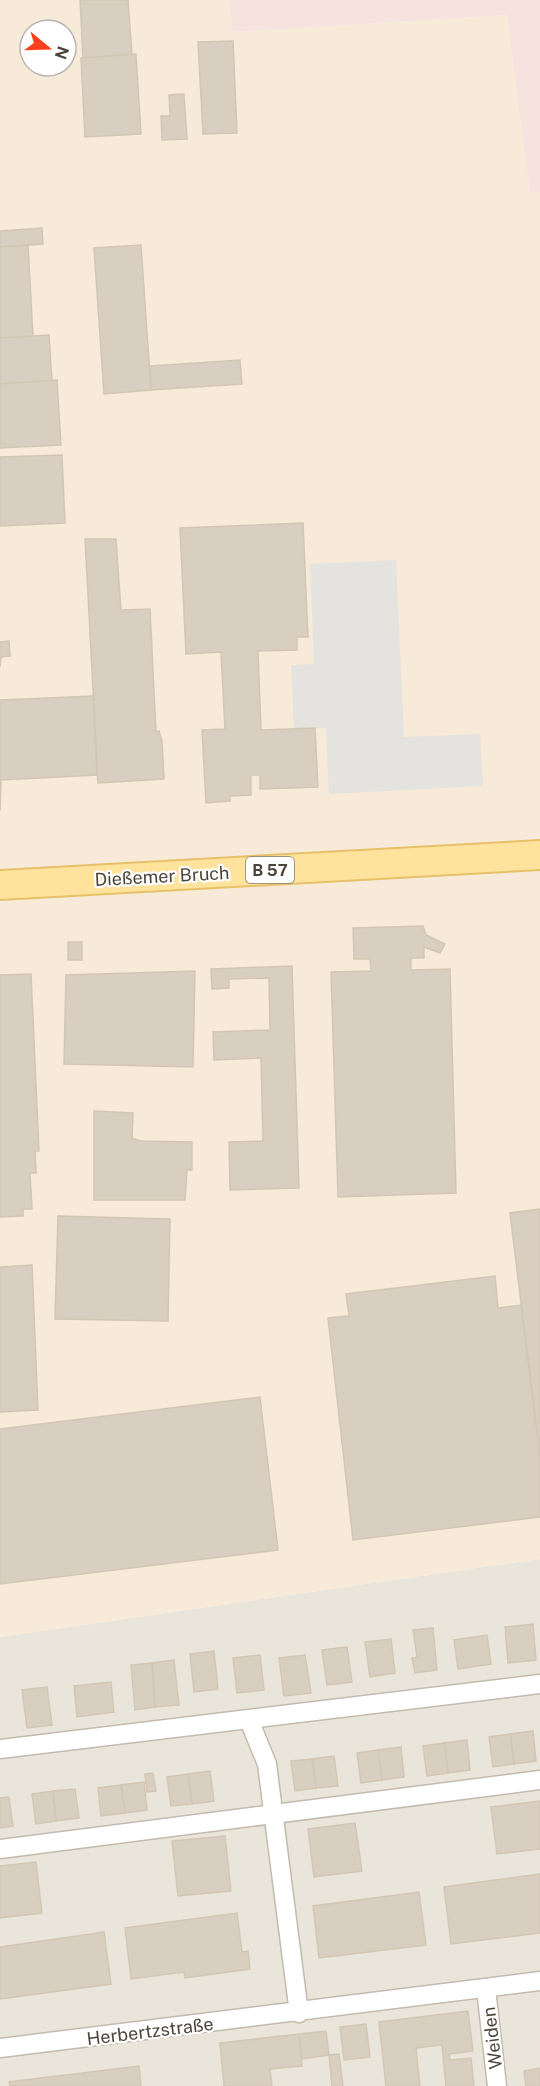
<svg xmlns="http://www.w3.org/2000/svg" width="540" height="2086" font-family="'Public Sans',sans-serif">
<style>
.residential{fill:#eae5da}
.commercial{fill:#f7ead8;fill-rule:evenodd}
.medical{fill:#f6e3e0}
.parking{fill:#e5e3e0}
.building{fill:#d8cfc1;stroke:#d3c7b4;stroke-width:1.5}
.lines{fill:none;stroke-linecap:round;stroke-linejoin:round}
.minor-casing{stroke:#c2bbae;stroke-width:21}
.primary-casing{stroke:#e6c16a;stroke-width:32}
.minor{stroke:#fff;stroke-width:18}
.primary{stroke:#ffe39c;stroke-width:28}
.labels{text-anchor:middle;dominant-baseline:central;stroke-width:4.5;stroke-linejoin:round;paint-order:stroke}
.shield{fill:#fff;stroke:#817c74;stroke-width:1.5}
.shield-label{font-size:16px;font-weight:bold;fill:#4b4439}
.street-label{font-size:18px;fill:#4b4439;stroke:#fff}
</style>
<rect width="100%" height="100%" fill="#f6f3ec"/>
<polygon class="residential" points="540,1559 540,2086 0,2086 0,1637"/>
<path class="commercial" d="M0,0H230L232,32L508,15L530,192H540V1559L0,1637ZM30,30H66V66H30Z"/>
<polygon class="medical" points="230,0 540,0 540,192 530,192 507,15 232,32"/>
<polygon class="parking" points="396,560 404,737 480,734 483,786 329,794 326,728 294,729 291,665 314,664 310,564"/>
<g class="building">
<polygon points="80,0 128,0 132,55 83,58"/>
<polygon points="233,41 237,133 203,134 198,42"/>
<polygon points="136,54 141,134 85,137 81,58"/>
<polygon points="184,94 187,139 162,140 161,116 170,116 169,95"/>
<polygon points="42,228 43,244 0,247 0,231"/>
<polygon points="28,245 33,336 0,338 0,247"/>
<polygon points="141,245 151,390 104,394 94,248"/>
<polygon points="49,335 52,381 0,384 0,338"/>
<polygon points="240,360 242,384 151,390 150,366"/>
<polygon points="57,380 61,445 0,448 0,384"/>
<polygon points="62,455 65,523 0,526 0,457"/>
<polygon points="303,523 308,637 297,637 297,650 258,651 261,730 315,728 318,787 260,789 260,775 251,775 251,795 230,796 230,801 206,803 202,730 225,729 221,652 186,654 180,528"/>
<polygon points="85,539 116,539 121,610 150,609 156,732 159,731 162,741 164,779 98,783"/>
<polygon points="9,641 10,656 1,657 0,667 0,642"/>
<polygon points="93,696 97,775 1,780 0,811 0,700"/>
<polygon points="423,926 426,935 445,944 440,953 424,947 424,958 411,958 411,970 450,969 456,1193 338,1197 331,972 371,971 370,959 354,959 353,928"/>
<rect x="68" y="942" width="14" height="18"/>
<polygon points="292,966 299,1188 230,1190 229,1142 263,1141 261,1058 214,1060 213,1032 270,1030 269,978 229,979 229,988 212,989 211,969"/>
<polygon points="195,971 193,1067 64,1064 66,975"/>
<polygon points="31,974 39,1151 35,1151 36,1173 30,1173 32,1209 23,1209 23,1216 0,1217 0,975"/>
<polygon points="94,1111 133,1113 132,1138 141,1141 192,1142 192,1170 187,1170 185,1200 94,1200"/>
<polygon points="540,1209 540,1457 510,1213"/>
<polygon points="58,1216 170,1219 168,1321 55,1319"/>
<polygon points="32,1265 38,1410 0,1412 0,1267"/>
<polygon points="495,1276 498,1308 521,1305 540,1457 540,1517 353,1540 328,1318 349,1316 346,1294"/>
<polygon points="260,1397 278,1550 0,1584 0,1429"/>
<polygon points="533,1624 536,1660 508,1663 505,1627"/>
<polygon points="433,1628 437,1670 415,1673 412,1658 417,1657 413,1630"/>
<polygon points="487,1635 491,1664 458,1669 454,1640"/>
<polygon points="391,1639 395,1673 370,1677 365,1642"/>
<polygon points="347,1647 352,1682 327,1685 322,1650"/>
<polygon points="214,1651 218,1689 194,1692 190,1654"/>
<polygon points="260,1655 264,1690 237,1693 233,1658"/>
<polygon points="305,1655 311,1693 284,1696 279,1658"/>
<polygon points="174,1660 179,1705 155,1707 152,1663"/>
<polygon points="152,1663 155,1707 135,1710 131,1665"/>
<polygon points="111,1682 114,1712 77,1717 74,1686"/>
<polygon points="47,1687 52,1725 27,1728 22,1690"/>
<polygon points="533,1731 536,1761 514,1764 510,1734"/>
<polygon points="510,1734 514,1764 493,1767 489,1737"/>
<polygon points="467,1740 470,1770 448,1773 444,1743"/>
<polygon points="444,1743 448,1773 427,1776 423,1746"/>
<polygon points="401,1747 404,1777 382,1780 378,1750"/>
<polygon points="378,1750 382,1780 361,1783 357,1753"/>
<polygon points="334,1756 338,1786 316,1788 312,1759"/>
<polygon points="312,1759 316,1788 295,1791 291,1761"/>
<polygon points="210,1771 214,1801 192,1804 188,1774"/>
<polygon points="153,1773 156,1791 147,1792 145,1774"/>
<polygon points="188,1774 192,1804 171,1806 167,1777"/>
<polygon points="144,1782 147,1810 125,1813 121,1785"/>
<polygon points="121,1785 125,1813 101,1816 98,1788"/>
<polygon points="75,1789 79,1818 56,1821 53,1791"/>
<polygon points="53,1791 56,1821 36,1824 32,1794"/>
<polygon points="9,1797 13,1826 0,1828 0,1798"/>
<polygon points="540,1801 540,1849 497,1854 491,1807"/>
<polygon points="355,1823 362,1871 314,1877 308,1829"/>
<polygon points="225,1836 231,1891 178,1896 172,1841"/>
<polygon points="36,1862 42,1913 0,1918 0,1866"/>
<polygon points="540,1874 540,1933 451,1944 444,1887"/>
<polygon points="419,1892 426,1945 319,1958 313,1906"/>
<polygon points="237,1913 242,1952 248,1951 250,1969 185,1978 184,1972 131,1979 125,1928"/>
<polygon points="104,1932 111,1984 0,1999 0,1947"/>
<polygon points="468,2011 473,2051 449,2054 450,2060 471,2058 474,2086 446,2086 442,2045 416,2048 420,2086 386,2086 379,2022"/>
<polygon points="366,2024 370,2057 344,2060 340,2027"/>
<polygon points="326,2031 329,2055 302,2059 299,2034"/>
<polygon points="299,2034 302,2066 270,2069 272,2086 224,2086 220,2043"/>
<polygon points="339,2054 343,2086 332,2086 329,2055"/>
<polygon points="139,2066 141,2086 10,2086 9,2082"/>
<polygon points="540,2068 540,2086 526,2086 524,2071"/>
</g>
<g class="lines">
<defs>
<g id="minor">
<polyline points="249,1720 267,1764 299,2013"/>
<polyline points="0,1749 540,1684"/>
<polyline points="0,1849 540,1780"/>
<polyline points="486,1989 497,2086"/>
<polyline points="0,2048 540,1981"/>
</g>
<polyline id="primary" points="0,885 540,855"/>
</defs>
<use href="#minor" class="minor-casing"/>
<use href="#primary" class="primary-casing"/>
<use href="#minor" class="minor"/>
<use href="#primary" class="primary"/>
</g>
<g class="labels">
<rect class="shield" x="246" y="857" width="48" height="26" rx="4.5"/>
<g class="shield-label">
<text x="270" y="870">B 57</text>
</g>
<g class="street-label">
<text transform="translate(162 876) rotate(-3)">Dießemer Bruch</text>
<text transform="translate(150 2031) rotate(-7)">Herbertzstraße</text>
<text transform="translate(492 2038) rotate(-97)">Weiden</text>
</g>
</g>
<g transform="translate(48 48) rotate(109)"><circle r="28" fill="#ffffff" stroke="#b7b4b0" stroke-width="1.5"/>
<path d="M0-4.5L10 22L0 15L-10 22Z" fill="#fc3f1d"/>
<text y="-9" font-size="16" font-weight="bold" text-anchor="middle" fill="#4b4439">N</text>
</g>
</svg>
